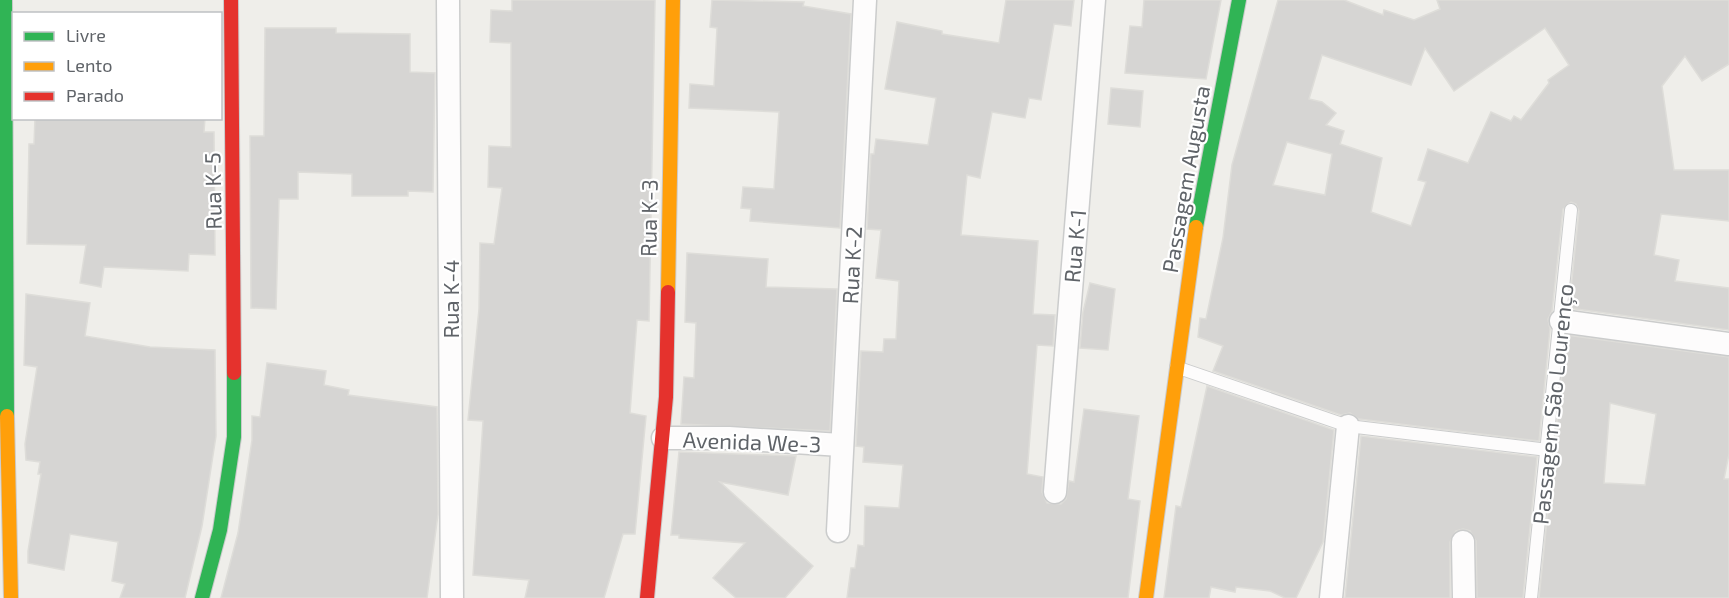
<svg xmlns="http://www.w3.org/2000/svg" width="1729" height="598" font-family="'Exo 2',sans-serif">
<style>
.building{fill:#d6d5d3;stroke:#deddd9;stroke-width:1.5;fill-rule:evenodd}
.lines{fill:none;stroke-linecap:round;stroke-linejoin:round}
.lane-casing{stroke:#cbcccc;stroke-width:14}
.street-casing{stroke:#cbcccc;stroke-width:25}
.fast-casing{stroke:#cacacb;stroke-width:16}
.slow-casing{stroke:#cacacb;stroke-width:16}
.jam-casing{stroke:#cacacb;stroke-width:16}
.lane{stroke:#fdfcfc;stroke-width:12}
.street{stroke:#fdfcfc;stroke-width:22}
.fast{stroke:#30b455;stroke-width:14}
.slow{stroke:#ff9f0a;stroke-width:14}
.jam{stroke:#e5322d;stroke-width:14}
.labels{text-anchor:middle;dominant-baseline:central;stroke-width:4.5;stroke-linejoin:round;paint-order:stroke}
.street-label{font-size:22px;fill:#5f6368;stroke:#fff}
</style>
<rect width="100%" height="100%" fill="#efeeea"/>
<g class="building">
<polygon points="512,0 655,0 649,321 637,320 630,413 646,416 635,534 623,534 604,598 525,598 529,580 473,575 483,421 468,420 479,309 480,243 494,244 502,188 488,187 489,146 511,147 511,43 490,42 491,10 512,11"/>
<polygon points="712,0 804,2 803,6 851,14 840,228 750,221 751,209 741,208 743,187 774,189 779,112 689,108 690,84 714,86 717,28 710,27"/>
<polygon points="1006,0 1074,0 1071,26 1054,24 1041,100 1029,98 1025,118 992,112 980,178 967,175 961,235 1038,241 1033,314 1055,315 1053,346 1037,345 1027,474 1043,477 1042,492 1047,503 1061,504 1066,499 1069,481 1074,482 1084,409 1139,416 1128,499 1140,501 1128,598 847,598 851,568 855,568 858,545 864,546 865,506 899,508 903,465 863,462 864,447 856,446 861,351 883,352 884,339 896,339 899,281 876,278 881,230 867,229 871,154 874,154 876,139 928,145 936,98 885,89 897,22 942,31 942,34 999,43"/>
<polygon points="1144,0 1221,0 1206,79 1125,73 1130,26 1142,27"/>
<path d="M1278,0H1344L1383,15L1384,10L1414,20L1440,9L1437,0H1729V64L1702,81L1685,56L1662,86L1674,170H1729V221L1661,214L1654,255L1679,260L1675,281L1729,288V330L1569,308L1579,211L1576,204L1571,202L1563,209L1552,311L1548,319L1550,329L1539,441L1359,419L1350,413L1341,415L1213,371L1223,346L1198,337L1200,318L1206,319L1223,238L1232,165ZM1545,28L1569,65L1548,80L1549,83L1521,120L1514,116L1511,121L1491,112L1468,163L1428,149L1418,180L1426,182L1411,226L1371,212L1382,158L1340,144L1344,131L1326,125L1336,113L1322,102L1309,99L1322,55L1411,85L1425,48L1454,91ZM1287,142L1332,154L1325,195L1273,185Z"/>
<polygon points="265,28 336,28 336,33 410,34 410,72 435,73 433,192 408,191 408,196 352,196 352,174 298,172 298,199 279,199 276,309 251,308 250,136 264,136"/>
<polygon points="1111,88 1143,91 1140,127 1108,124"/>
<polygon points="35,118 205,118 204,132 214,132 215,255 189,254 188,271 104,267 101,287 80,283 86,245 27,244 29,144 34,144"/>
<polygon points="687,253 768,259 766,287 837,289 830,431 681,424 684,377 694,378 696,323 685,322"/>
<polygon points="1090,283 1115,289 1108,350 1080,348 1083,312"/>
<polygon points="26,294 90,303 85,336 150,347 215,350 216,436 202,526 185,598 120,598 125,584 112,581 118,542 70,534 64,570 28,563 28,551 41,474 38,474 40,462 26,460 25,444 37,367 24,365"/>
<path d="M1566,335L1729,357V454L1724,479H1729V598H1539ZM1610,403L1656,414L1645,485L1604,483Z"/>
<polygon points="267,363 326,371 324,385 349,390 348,395 437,407 438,514 427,598 221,598 238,533 252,440 252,416 260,417"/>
<polygon points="1207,386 1334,430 1323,542 1296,598 1285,598 1270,591 1236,587 1235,592 1211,587 1209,598 1164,598 1176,506 1181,507"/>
<polygon points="1361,436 1537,457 1523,598 1477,598 1476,541 1470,531 1463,529 1456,531 1450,542 1450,598 1345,598"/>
<polygon points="679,452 796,456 788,495 720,482 813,566 785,598 736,598 713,578 745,543 679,538 679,535 671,535"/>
</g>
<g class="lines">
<defs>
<g id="lane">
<polyline points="1176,367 1348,426 1548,450"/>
<polyline points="1531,598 1571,210"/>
</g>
<g id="street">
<polyline points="448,0 452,598"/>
<polyline points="1561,321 1729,344"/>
<polyline points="663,438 729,438 841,445"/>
<polyline points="1055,492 1094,0"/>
<polyline points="838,531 865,0"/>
<polyline points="1463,542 1464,598"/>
<polyline points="1331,598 1348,426"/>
</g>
<g id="fast">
<polyline points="5,0 7,416"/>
<polyline points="1196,227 1239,0"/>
<polyline points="202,598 220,530 234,437 234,373"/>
</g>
<g id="slow">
<polyline points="668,292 673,0"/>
<polyline points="7,416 11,598"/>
<polyline points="1146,598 1196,227"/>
</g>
<g id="jam">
<polyline points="231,0 234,373"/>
<polyline points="647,598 666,397 668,292"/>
</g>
</defs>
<use href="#lane" class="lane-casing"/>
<use href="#street" class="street-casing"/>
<use href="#fast" class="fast-casing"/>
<use href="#slow" class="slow-casing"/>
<use href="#jam" class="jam-casing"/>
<use href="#lane" class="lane"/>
<use href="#street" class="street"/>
<use href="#fast" class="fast"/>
<use href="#slow" class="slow"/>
<use href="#jam" class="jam"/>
</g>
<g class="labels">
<g class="street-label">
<text transform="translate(1185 179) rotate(-80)">Passagem Augusta</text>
<text transform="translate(212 191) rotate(-91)">Rua K-5</text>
<text transform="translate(648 218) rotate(-89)">Rua K-3</text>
<text transform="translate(1074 246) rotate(-85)">Rua K-1</text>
<text transform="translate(851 265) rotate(-87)">Rua K-2</text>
<text transform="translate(450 299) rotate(-90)">Rua K-4</text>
<text transform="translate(1552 404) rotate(-84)">Passagem São Lourenço</text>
<text transform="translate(752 441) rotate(2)">Avenida We-3</text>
</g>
</g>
<rect x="12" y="12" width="210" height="108" fill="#ffffff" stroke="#bfc1c3" stroke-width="1.5"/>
<rect x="24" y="32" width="30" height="9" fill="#30b455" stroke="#bfc1c3" stroke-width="1.5"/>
<text x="66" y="42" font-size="18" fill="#5f6368">Livre</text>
<rect x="24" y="62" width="30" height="9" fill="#ff9f0a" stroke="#bfc1c3" stroke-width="1.5"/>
<text x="66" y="72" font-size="18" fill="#5f6368">Lento</text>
<rect x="24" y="92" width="30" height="9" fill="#e5322d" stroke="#bfc1c3" stroke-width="1.5"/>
<text x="66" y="102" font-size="18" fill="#5f6368">Parado</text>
</svg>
